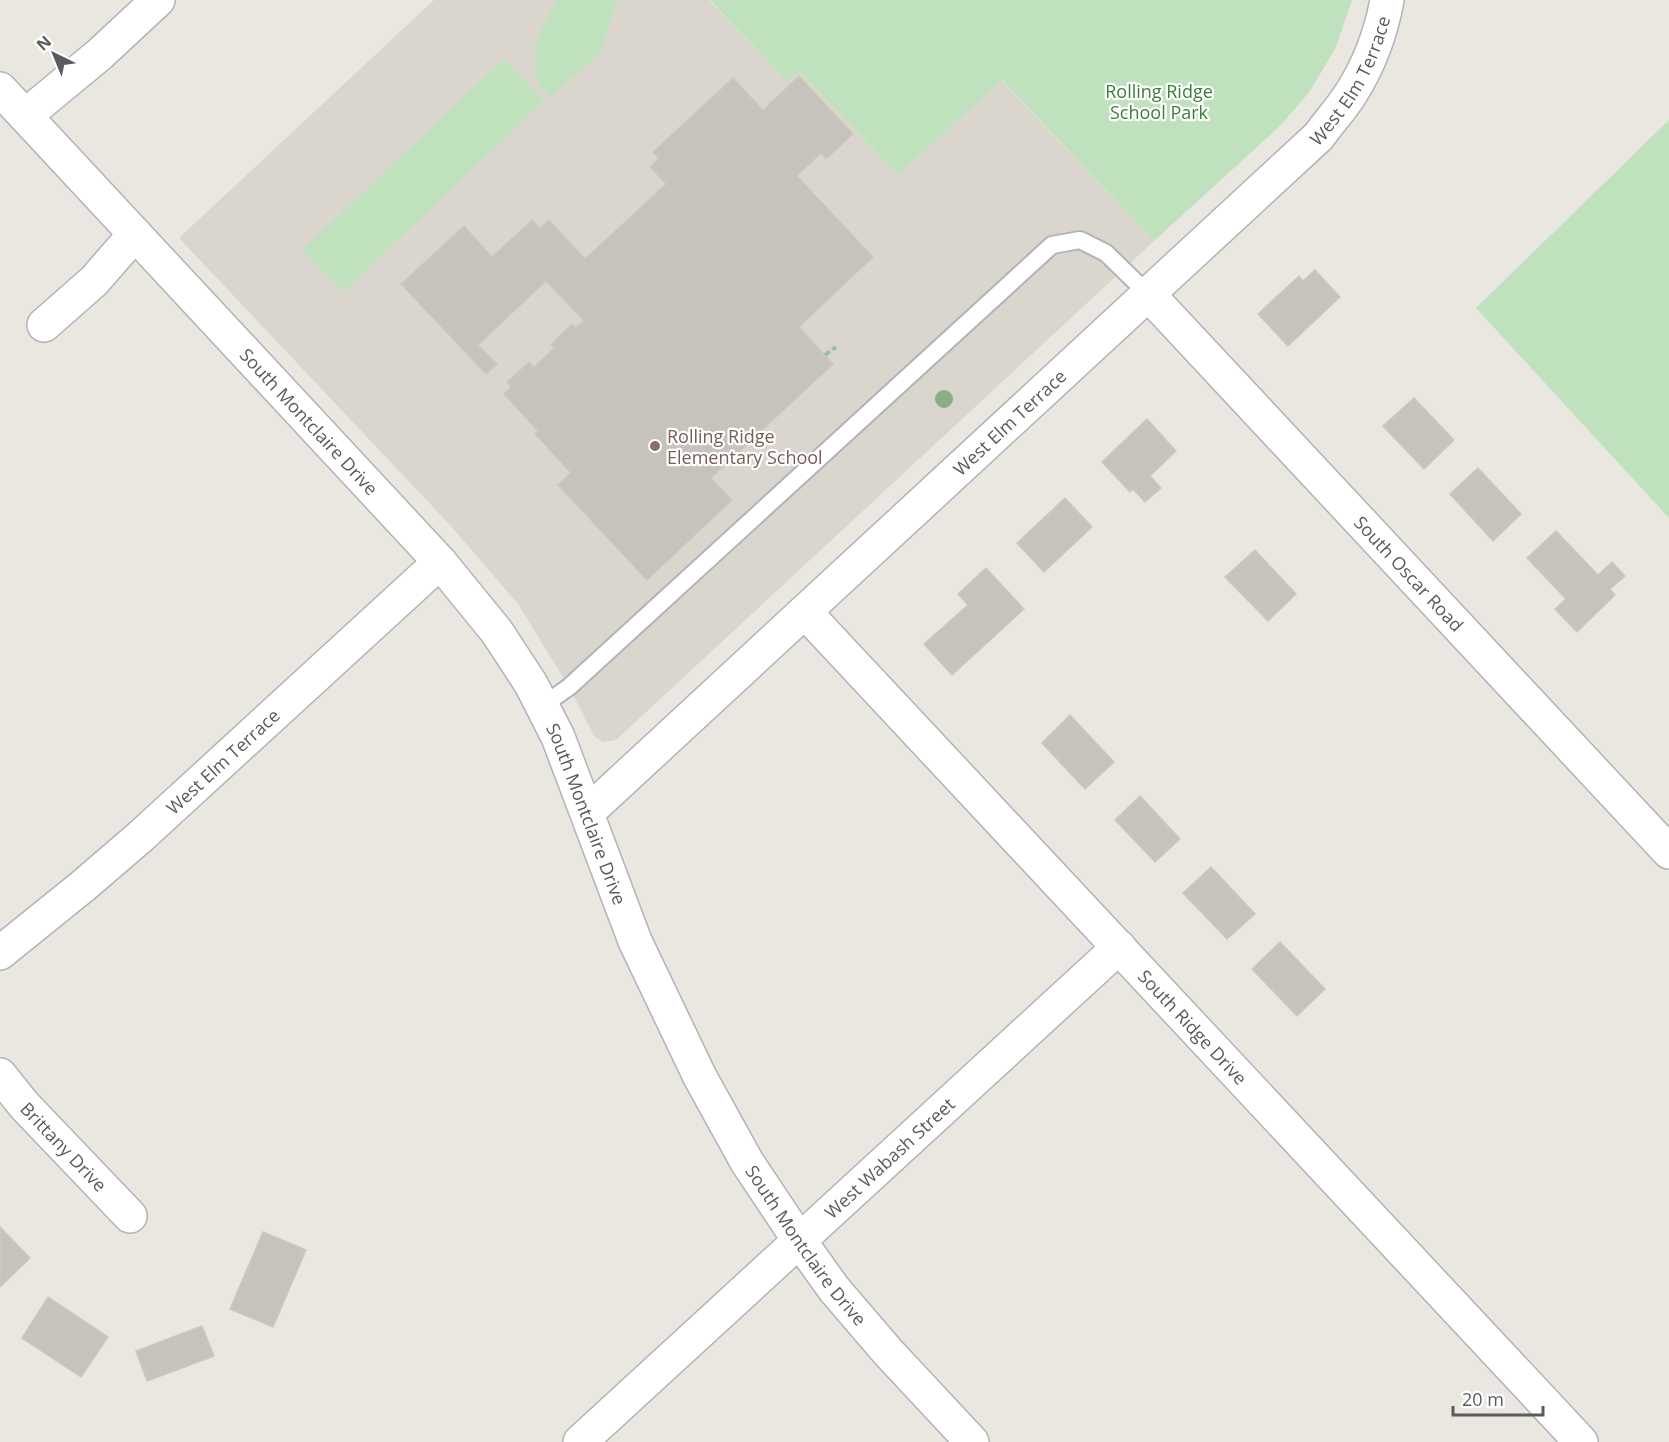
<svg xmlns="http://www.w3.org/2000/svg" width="1669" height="1442" font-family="'Open Sans',sans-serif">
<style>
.education{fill:#dad6ce}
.green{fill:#c0e1bd}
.building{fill:#c6c2bc;stroke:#cec8bf;stroke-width:1.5}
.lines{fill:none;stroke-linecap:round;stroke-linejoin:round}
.lane-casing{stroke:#b0b3b7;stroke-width:20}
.street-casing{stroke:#b0b3b7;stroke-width:36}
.path{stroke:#98c1a0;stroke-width:4;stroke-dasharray:6 3;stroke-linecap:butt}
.lane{stroke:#fff;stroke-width:16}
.street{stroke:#fff;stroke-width:33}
.tree{fill:#8aad85}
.education-dot{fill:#8d6e63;stroke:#fff;stroke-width:2}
.labels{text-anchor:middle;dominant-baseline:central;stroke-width:4.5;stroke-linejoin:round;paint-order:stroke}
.street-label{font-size:18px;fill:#585c5f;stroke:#fff}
.park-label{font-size:18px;fill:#3c7d3a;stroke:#fff}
.education-label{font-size:18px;fill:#785e54;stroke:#fff;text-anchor:start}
</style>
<rect width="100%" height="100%" fill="#eae7e0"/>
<polygon class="education" points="434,0 709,0 786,81 799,71 898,175 1001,80 1154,241 616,740 603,742 594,736 569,687 518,604 450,525 179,238"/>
<g class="green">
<path d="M558,0H616L604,45L595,57L550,97C546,92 541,87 538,82C528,54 542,23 558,0Z"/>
<polygon points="710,0 1352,0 1336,47 1310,91 1280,126 1154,241 1002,80 898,175 799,71 787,82"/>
<polygon points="504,59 544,101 343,292 302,250"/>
<polygon points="1669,120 1669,518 1476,308"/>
</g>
<g class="building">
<polygon points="799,76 853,134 826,159 821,153 797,176 873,257 799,327 833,364 711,478 732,500 647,580 558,485 571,473 535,434 538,431 504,394 511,387 507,382 529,362 534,367 554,348 551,344 572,324 575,328 584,321 546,281 478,345 497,364 486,374 401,284 464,226 492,257 532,220 540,228 549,220 585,259 666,184 650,167 659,159 653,152 733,78 763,110"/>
<polygon points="1315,270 1340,297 1288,346 1258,314 1299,276 1303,281"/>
<polygon points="1414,398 1454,440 1424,469 1383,426"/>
<polygon points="1147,419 1176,451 1150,476 1161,488 1145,502 1133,489 1130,492 1102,462"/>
<polygon points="1478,468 1521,514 1493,541 1450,494"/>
<polygon points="1065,498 1092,527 1044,572 1017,543"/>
<polygon points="1556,531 1598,575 1612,562 1625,576 1610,589 1615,595 1577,632 1555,609 1566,599 1527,558"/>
<polygon points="1255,550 1296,594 1268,621 1225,577"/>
<polygon points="986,568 1024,609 952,675 924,644 968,605 958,594"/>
<polygon points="1070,715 1114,762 1085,789 1042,743"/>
<polygon points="1140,796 1180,839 1155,862 1115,820"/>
<polygon points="1211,867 1255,914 1227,939 1183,893"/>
<polygon points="1280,942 1325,989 1297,1016 1252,969"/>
<polygon points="0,1227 30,1258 0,1287"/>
<polygon points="263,1232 306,1250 273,1327 230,1309"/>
<polygon points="48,1297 108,1337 81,1377 22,1338"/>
<polygon points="202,1326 214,1356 147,1381 136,1351"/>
</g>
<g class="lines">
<defs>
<polyline id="lane" points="542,706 569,687 1052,245 1080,240 1106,253 1149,295"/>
<g id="street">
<path id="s1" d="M0,89L440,562L497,632L531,684L558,737L635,941L700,1077L747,1162L799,1240L834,1289L888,1352L972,1442"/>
<polyline points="25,116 100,54 158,0"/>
<path id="s2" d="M1149,295L1669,852"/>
<polyline points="44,325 94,281 135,234"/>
<path id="s3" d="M805,612L1581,1442"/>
<path id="s4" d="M588,812L1319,136C1329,122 1341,109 1350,95C1368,67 1381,33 1387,0"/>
<path id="s5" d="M0,953L83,886L140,837L440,562"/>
<path id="s6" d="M0,1075L24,1105L130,1216"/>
<path id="s7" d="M580,1442L1119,947"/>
</g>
</defs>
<use href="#lane" class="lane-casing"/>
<use href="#street" class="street-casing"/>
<polyline class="path" points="825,355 836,347"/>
<use href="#lane" class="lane"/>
<use href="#street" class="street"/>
</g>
<circle class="tree" cx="944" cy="399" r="9"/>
<circle class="education-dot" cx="655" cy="446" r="6"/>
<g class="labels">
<g class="street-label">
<text stroke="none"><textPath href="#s4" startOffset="1060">West Elm Terrace</textPath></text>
<text stroke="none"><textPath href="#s1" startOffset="454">South Montclaire Drive</textPath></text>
<text stroke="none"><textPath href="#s4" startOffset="574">West Elm Terrace</textPath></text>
<text stroke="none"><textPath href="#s2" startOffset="381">South Oscar Road</textPath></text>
<text stroke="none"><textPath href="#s5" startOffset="294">West Elm Terrace</textPath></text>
<text stroke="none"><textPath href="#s1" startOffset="940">South Montclaire Drive</textPath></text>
<text stroke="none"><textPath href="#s3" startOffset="568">South Ridge Drive</textPath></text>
<text stroke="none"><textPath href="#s6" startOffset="96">Brittany Drive</textPath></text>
<text stroke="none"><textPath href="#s7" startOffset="420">West Wabash Street</textPath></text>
<text stroke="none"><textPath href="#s1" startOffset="1426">South Montclaire Drive</textPath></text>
</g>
<g class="park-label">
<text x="1159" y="91">Rolling Ridge<tspan x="1159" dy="21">School Park</tspan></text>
</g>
<g class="education-label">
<text x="667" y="436">Rolling Ridge<tspan x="667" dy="21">Elementary School</tspan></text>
</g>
</g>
<g transform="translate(54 54) rotate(317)" stroke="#ffffff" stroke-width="4.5" paint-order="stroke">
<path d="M0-4.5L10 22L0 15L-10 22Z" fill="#585c5f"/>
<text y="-9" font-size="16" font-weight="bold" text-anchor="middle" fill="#585c5f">N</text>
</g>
<path d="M1453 1406v9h90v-9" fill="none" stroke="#585c5f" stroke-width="3"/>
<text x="1462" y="1406" font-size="18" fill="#585c5f" stroke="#ffffff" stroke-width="4.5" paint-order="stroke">20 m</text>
</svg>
